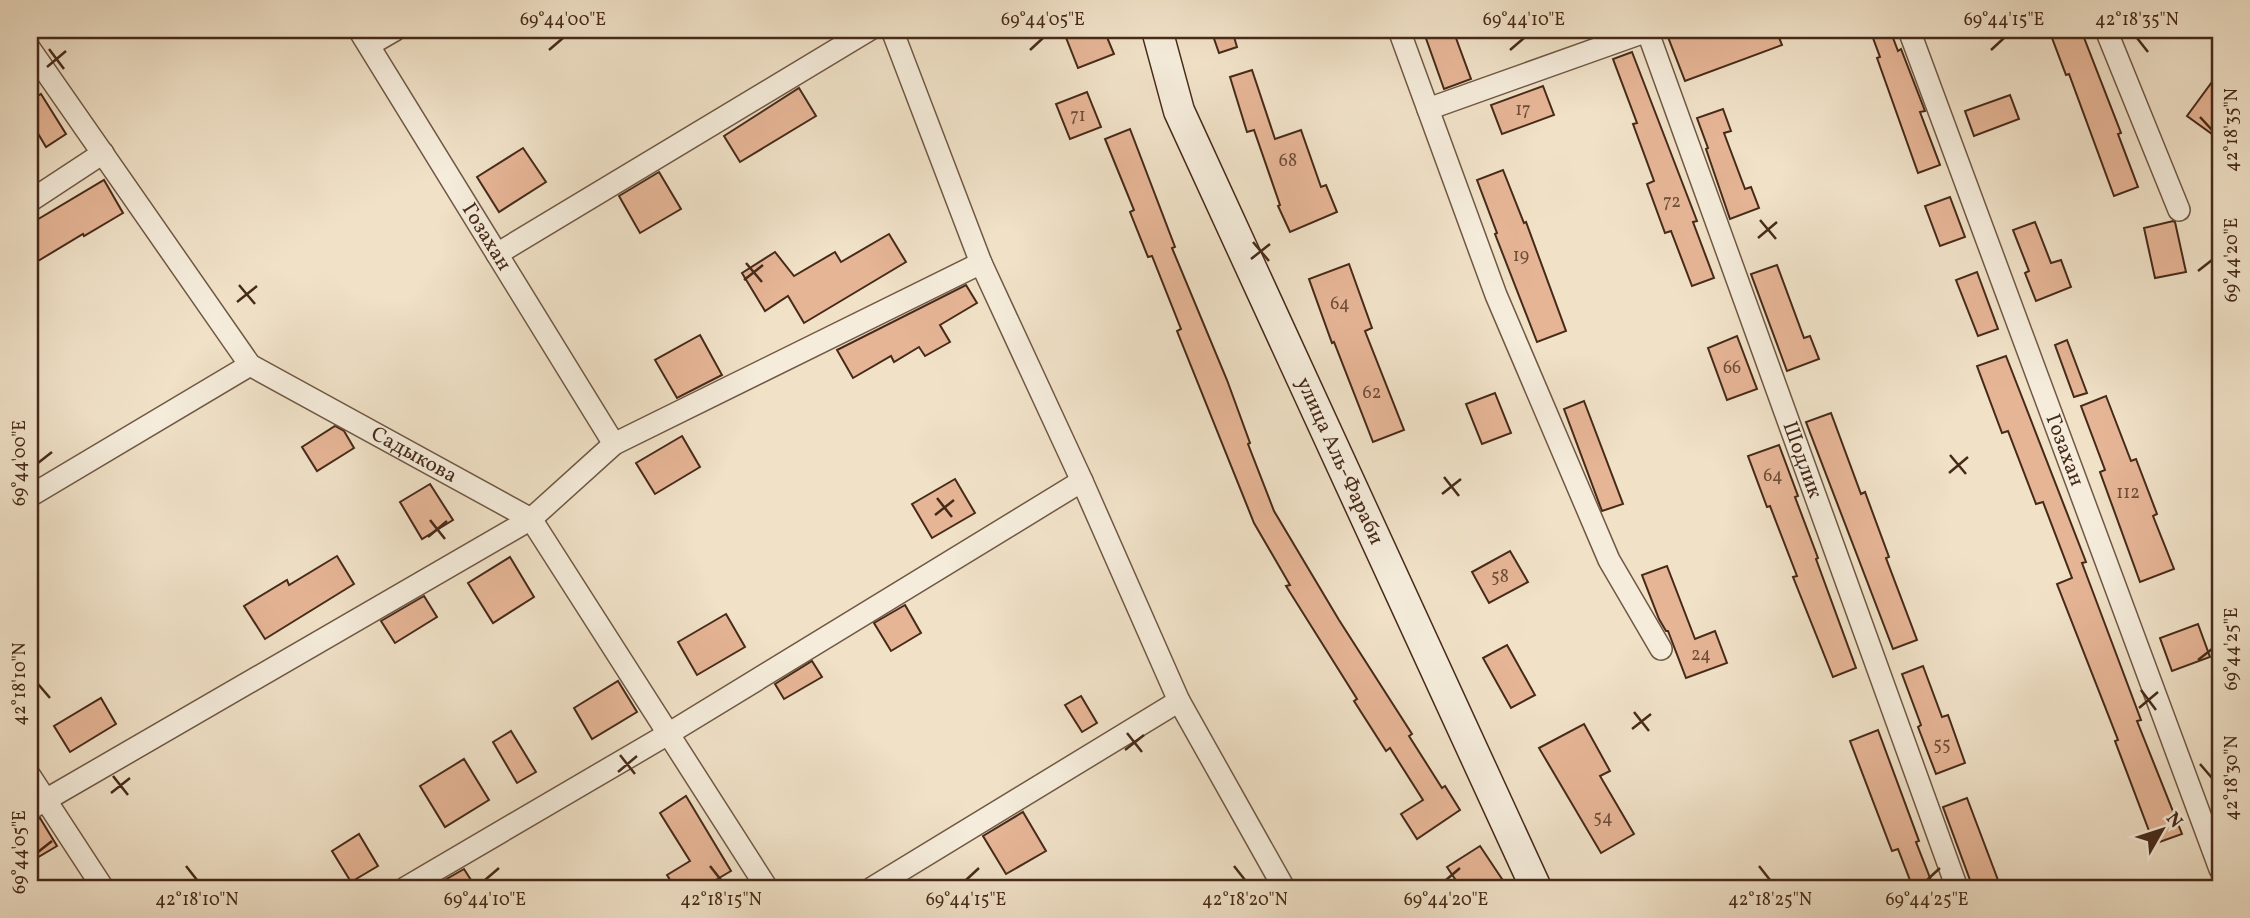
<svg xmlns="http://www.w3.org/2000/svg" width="2250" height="918" font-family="Vollkorn,serif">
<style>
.building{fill:#e6b596;stroke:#462a19;stroke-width:2}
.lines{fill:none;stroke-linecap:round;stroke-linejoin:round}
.street-casing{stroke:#705844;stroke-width:24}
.secondary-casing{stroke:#462a19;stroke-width:33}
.street{stroke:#f5ecdb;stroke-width:21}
.secondary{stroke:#f5ecdb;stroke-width:30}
.ticks{fill:none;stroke:#462a19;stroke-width:2.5}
.labels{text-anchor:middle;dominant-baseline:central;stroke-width:5;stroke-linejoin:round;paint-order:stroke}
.number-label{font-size:18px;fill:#6e4d38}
.street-label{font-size:21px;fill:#462a19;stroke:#f5ecdb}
.neatline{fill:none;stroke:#462a19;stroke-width:2.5}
.ticks-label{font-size:18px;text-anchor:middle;fill:#462a19}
</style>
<rect width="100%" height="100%" fill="#f0e1c7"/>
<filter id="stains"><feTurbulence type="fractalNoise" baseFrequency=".00286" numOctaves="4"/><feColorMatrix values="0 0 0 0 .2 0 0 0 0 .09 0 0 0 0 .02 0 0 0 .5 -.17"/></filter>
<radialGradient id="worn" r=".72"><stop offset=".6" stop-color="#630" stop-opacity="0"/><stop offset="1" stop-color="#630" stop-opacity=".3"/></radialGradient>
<g class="building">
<polygon points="1063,30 1104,30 1114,54 1078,68"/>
<polygon points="1211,30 1232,30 1237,47 1219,53"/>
<polygon points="1423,30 1453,30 1471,79 1444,89"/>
<polygon points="1687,30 1776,30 1782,45 1685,81 1668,37"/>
<polygon points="1870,30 1890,30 1898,51 1901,49 1925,111 1920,112 1940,165 1918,173 1877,58 1880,57"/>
<polygon points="2049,30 2081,30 2121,133 2118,134 2138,187 2114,196 2069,74 2066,75"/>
<polygon points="1632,52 1697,221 1693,222 1714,278 1692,286 1671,231 1665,233 1647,184 1654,181 1633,124 1637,123 1613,59"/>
<polygon points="1252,70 1275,139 1301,130 1321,187 1326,185 1337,212 1290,232 1278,206 1280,205 1254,130 1247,132 1230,77"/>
<polygon points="2220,71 2220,123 2212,134 2187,116"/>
<polygon points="1543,86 1554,115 1502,134 1491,105"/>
<polygon points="799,88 816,116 740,162 724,136"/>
<polygon points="1087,92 1101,127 1070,139 1056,104"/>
<polygon points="41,94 66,134 46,147 30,120 30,101"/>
<polygon points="2010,95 2019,119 1974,136 1965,111"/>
<polygon points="1723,109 1731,131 1724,133 1745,189 1751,187 1759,208 1730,219 1706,149 1708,148 1697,118"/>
<polygon points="1130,129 1175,247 1172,248 1227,380 1250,443 1248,444 1274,511 1339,620 1412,734 1409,736 1442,788 1445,786 1460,810 1417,839 1401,814 1423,800 1390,748 1386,751 1354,701 1357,699 1286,586 1290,585 1254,523 1177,331 1181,329 1152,256 1148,257 1130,212 1134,210 1105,139"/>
<polygon points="523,148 546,182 499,212 477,177"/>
<polygon points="1503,170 1524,223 1526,222 1566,331 1537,342 1495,234 1497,233 1477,180"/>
<polygon points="659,172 681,209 640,233 619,196"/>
<polygon points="104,180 123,213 84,236 83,234 38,261 30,249 30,224"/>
<polygon points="1950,197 1965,237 1940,246 1925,206"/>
<polygon points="2173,221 2175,222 2186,272 2155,278 2144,228"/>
<polygon points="2035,222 2051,263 2061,260 2071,287 2036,301 2025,273 2029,271 2013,230"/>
<polygon points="889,234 906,262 804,323 788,296 765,311 742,273 775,252 794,276 835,252 841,262"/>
<polygon points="1349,264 1372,328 1365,331 1404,430 1373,442 1334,342 1332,343 1309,279"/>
<polygon points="1777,265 1804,338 1810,336 1819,359 1787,371 1751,274"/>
<polygon points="1977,272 1998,329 1978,336 1956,280"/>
<polygon points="966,285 977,303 940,325 950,342 925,356 919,347 894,362 891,356 853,378 837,350"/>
<polygon points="700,335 722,375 677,398 655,360"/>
<polygon points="1737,336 1757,389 1727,400 1708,348"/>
<polygon points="2067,340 2087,393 2074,397 2055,345"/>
<polygon points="2006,356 2086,562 2082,563 2141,720 2137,721 2182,834 2154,844 2115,741 2118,740 2057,584 2072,578 2043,502 2036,504 2008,431 2002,433 1977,366"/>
<polygon points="1495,393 1511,433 1482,444 1466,404"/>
<polygon points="2106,396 2131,461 2136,459 2157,514 2153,516 2174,569 2140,582 2100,472 2105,470 2081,406"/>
<polygon points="1584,401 1623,504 1602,511 1564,409"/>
<polygon points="1831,413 1861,494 1865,492 1889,557 1886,558 1917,640 1893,649 1806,422"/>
<polygon points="335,426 344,431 354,448 317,471 302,447"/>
<polygon points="682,436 700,467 655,494 636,463"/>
<polygon points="1779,445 1798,496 1795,497 1818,558 1816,559 1856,668 1833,677 1793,577 1797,576 1770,506 1767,507 1748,456"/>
<polygon points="955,479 975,513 932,538 912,504"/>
<polygon points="430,484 453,520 422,539 400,502"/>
<polygon points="1510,551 1528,582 1489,603 1472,572"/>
<polygon points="337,556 354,584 265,639 244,606 287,580 289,585"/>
<polygon points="510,557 534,597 493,623 468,583"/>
<polygon points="1667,566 1695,639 1715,631 1727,663 1686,678 1668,631 1666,631 1659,619 1642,575"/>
<polygon points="424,596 437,617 395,643 381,621"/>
<polygon points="905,605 921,633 891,651 874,623"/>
<polygon points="726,614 745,647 697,675 678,642"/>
<polygon points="2198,624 2210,657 2172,671 2160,638"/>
<polygon points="1507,645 1535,695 1511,708 1483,658"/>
<polygon points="812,661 822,677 784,699 775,684"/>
<polygon points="1923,666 1942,717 1948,715 1965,763 1936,774 1918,727 1921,725 1902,674"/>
<polygon points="618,681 637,712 592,739 574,708"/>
<polygon points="1081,696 1097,723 1082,732 1065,705"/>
<polygon points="101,698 116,724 70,752 54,726"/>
<polygon points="1584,724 1610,771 1600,776 1634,834 1601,853 1539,748"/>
<polygon points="1878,730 1919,841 1916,842 1934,888 1913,888 1898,849 1892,851 1850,741"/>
<polygon points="511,731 536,772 517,783 493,742"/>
<polygon points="464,759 489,800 445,827 420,786"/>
<polygon points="686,796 731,871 702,888 675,888 667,875 690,861 660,813"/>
<polygon points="1967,798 2001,888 1973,888 1943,807"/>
<polygon points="1023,812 1046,851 1006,874 983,836"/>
<polygon points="40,818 57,846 30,862 30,822"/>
<polygon points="359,834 378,866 351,882 332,851"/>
<polygon points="1480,846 1508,888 1461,888 1447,867"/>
<polygon points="464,869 476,888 431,888"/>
</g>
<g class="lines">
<defs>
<g id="street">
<path id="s1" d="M359,30L614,444"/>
<polyline points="892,30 981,263 1082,481 1179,701 1284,888"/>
<polyline points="1399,30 1496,295 1609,560 1661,649"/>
<path id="s2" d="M1647,30L1957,888"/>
<path id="s3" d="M1909,30L2220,869"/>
<polyline points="2106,30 2179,210"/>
<polyline points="369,45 395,30"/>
<path id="s4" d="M30,49L250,365L531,519L767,888"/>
<polyline points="1428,109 1650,30"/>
<polyline points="30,201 103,153"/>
<polyline points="497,254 869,30"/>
<polyline points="30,496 250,365"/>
<polyline points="30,776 103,888"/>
<polyline points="30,809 531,519 614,444 981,263"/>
<polyline points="405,888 668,734 1082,481"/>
<polyline points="872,888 1179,701"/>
</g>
<g id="secondary">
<path id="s5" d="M1157,30L1179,111L1536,888"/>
</g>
</defs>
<use href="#street" class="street-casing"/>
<use href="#secondary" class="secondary-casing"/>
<use href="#street" class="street"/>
<use href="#secondary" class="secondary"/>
</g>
<path class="ticks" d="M2137,38L2148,52M49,49L64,69M549,50L563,38M1030,50L1043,38M1510,50L1524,38M1991,50L2004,38M47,67L66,51M2200,117L2212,130M1760,220L1776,239M1758,238L1777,222M1253,242L1269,261M1251,259L1270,244M746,263L762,282M2198,271L2212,260M744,280L763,265M239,285L255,304M237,302L257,286M1950,455L1966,474M38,463L52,452M1949,473L1968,457M1444,477L1459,496M1442,494L1461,479M937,498L952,517M935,515L954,500M430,520L445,539M428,537L447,521M2198,660L2212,649M38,684L50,698M2141,690L2156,710M2139,708L2158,692M1634,712L1649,731M1632,729L1651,714M1127,733L1142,752M1125,750L1144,735M620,755L635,774M2200,764L2212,778M618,772L637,756M113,776L128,795M111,793L130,778M38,852L52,841M186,866L197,880M710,866L721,880M1234,866L1245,880M1759,866L1770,880M485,880L499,868M966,880L979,868M1446,880L1460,868M1927,880L1940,868"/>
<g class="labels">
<g class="number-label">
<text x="1523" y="110">17</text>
<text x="1078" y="116">71</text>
<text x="1288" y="161">68</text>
<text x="1672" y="202">72</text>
<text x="1521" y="256">19</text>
<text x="1340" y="304">64</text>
<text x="1732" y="368">66</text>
<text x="1372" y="393">62</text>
<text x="1773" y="476">64</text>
<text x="2128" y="493">112</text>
<text x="1500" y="577">58</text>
<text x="1701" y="655">24</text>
<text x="1942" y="745">55</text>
<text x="1603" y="818">54</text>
</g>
<g class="street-label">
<text stroke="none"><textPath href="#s1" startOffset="243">Гозахан</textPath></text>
<text stroke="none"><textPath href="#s3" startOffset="448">Гозахан</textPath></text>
<text stroke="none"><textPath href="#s4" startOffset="572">Садыкова</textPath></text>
<text stroke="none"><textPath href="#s2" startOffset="457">Шодлик</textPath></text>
<text stroke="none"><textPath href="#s5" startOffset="469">улица Аль-Фараби</textPath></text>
</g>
</g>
<rect width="2250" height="918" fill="none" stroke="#f0e1c7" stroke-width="77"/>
<g transform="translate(2162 830) rotate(51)" stroke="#f5ecdb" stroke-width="5" paint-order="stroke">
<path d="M0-5L12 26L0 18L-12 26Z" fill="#462a19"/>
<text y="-10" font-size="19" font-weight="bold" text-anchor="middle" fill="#462a19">N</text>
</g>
<rect x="38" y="38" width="2174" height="842" class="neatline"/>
<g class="ticks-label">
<text x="563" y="25">69°44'00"E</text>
<text x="1043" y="25">69°44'05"E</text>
<text x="1524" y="25">69°44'10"E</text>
<text x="2004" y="25">69°44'15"E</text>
<text x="2137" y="25">42°18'35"N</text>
<text transform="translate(2231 130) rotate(-90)" y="6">42°18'35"N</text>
<text transform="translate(2231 260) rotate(-90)" y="6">69°44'20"E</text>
<text transform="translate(19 463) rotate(-90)" y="6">69°44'00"E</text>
<text transform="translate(2231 649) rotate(-90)" y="6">69°44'25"E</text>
<text transform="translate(19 684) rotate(-90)" y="6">42°18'10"N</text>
<text transform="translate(2231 778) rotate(-90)" y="6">42°18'30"N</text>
<text transform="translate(19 852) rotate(-90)" y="6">69°44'05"E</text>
<text x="197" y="905">42°18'10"N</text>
<text x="485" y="905">69°44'10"E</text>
<text x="721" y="905">42°18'15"N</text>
<text x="966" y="905">69°44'15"E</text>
<text x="1245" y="905">42°18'20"N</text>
<text x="1446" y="905">69°44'20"E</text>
<text x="1770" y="905">42°18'25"N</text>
<text x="1927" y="905">69°44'25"E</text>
</g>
<rect width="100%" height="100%" filter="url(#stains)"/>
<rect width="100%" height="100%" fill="url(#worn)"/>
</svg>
